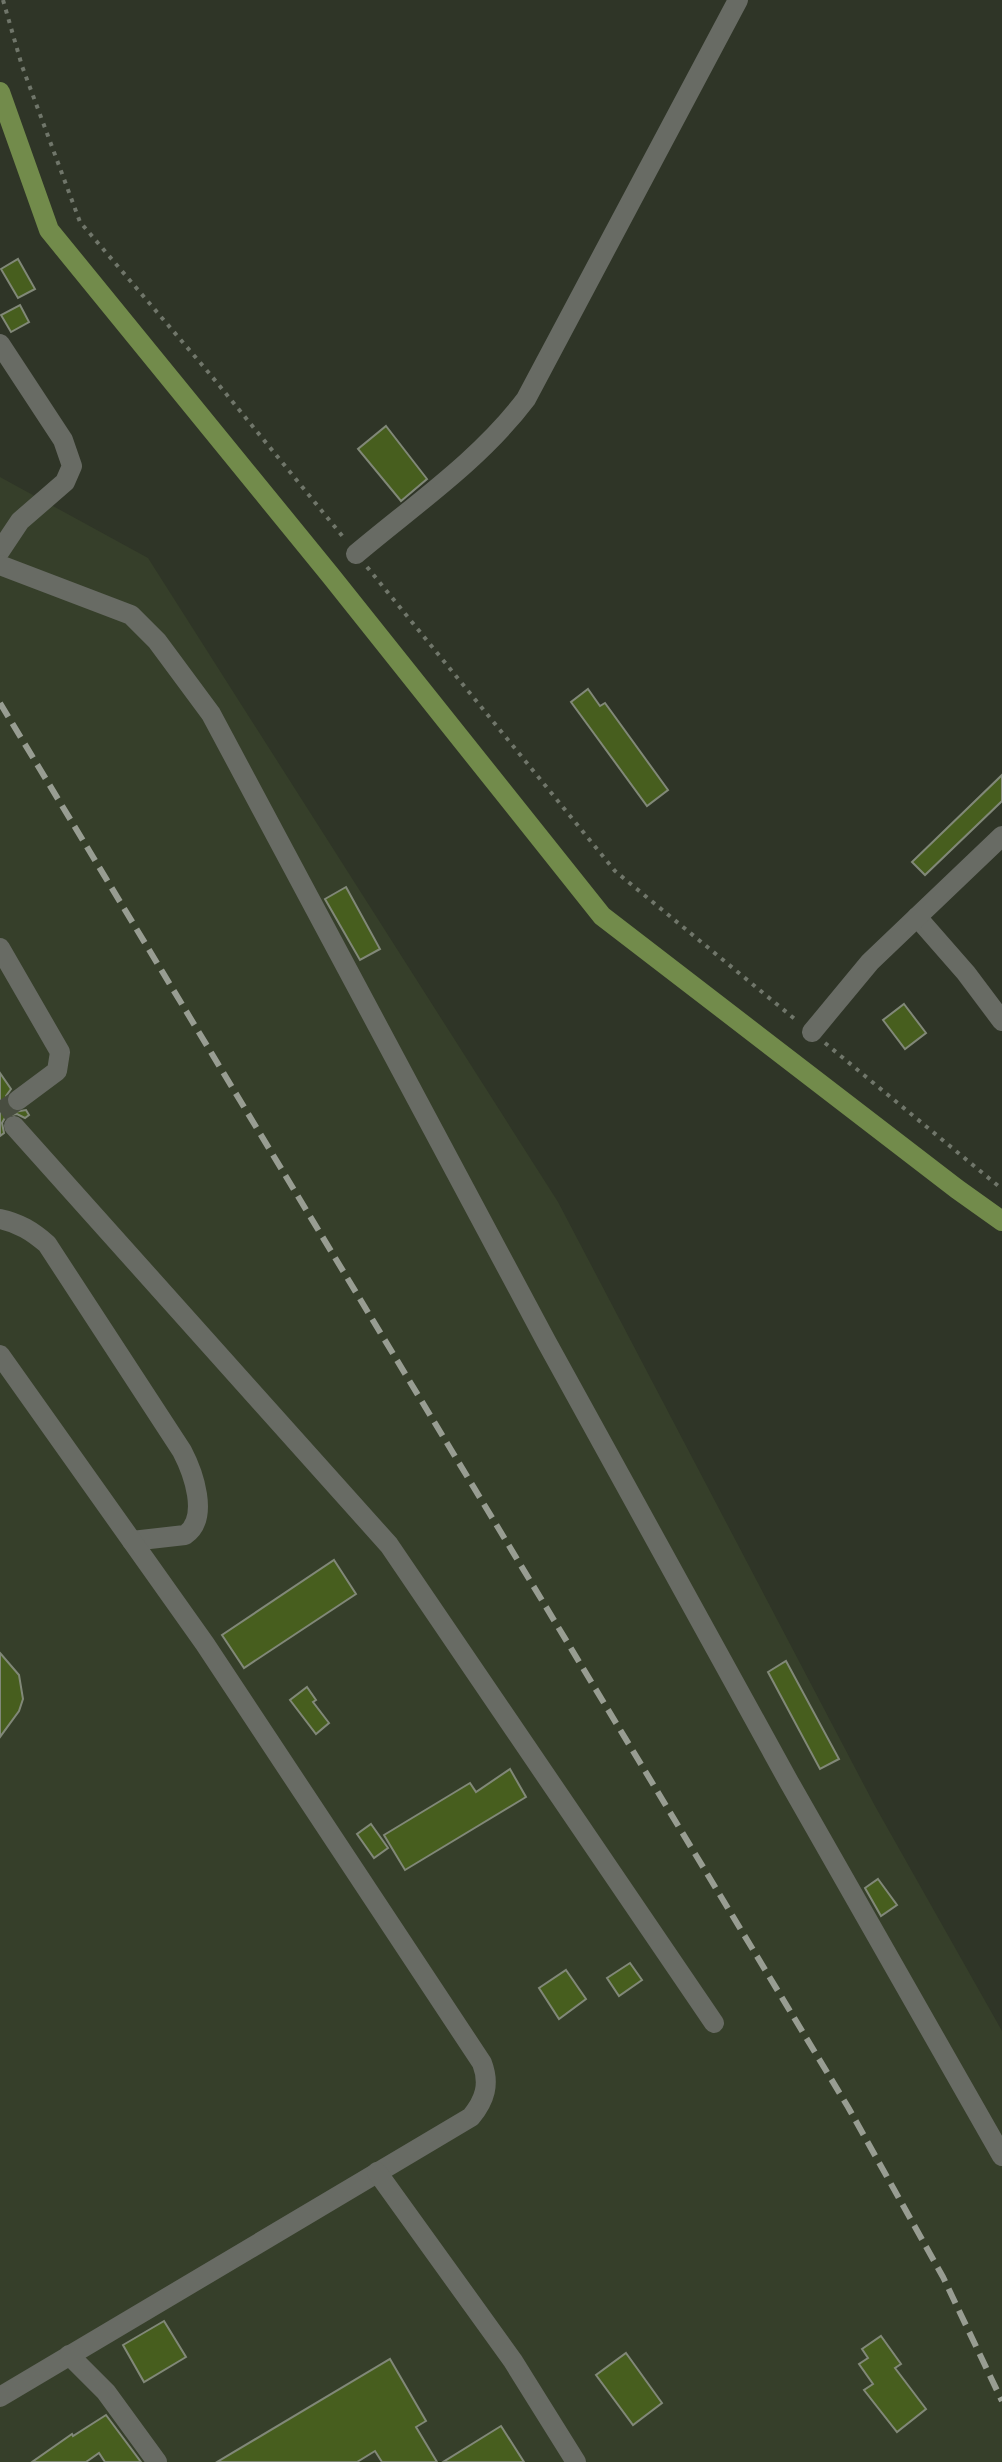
<svg xmlns="http://www.w3.org/2000/svg" width="1002" height="2462" font-family="Manrope,sans-serif">
<style>
.built{fill:#363f2a}
.lines{fill:none;stroke-linecap:round;stroke-linejoin:round}
.canal{stroke:#728b4b;stroke-width:20}
.building{fill:#475e1e;stroke:#818878;stroke-width:2}
.minor-tunnel{stroke:#484d40;stroke-width:20;stroke-dasharray:20 10;stroke-linecap:butt}
.path{stroke:#70766a;stroke-width:4;stroke-dasharray:4 6;stroke-linecap:butt}
.minor{stroke:#686b64;stroke-width:20}
.rail{stroke:#989d92;stroke-width:6;stroke-dasharray:16 8;stroke-linecap:butt}
</style>
<rect width="100%" height="100%" fill="#2f3527"/>
<polygon class="built" points="0,477 148,558 558,1202 875,1806 1002,2031 1002,2462 0,2462"/>
<g class="lines">
<polyline class="canal" points="0,92 49,230 331,576 602,916 957,1189 1002,1221"/>
</g>
<g class="building">
<polygon points="18,259 35,289 18,298 1,269"/>
<polygon points="20,305 29,322 11,332 1,315"/>
<polygon points="386,426 427,479 401,501 358,449"/>
<polygon points="588,689 600,706 605,703 668,790 647,806 571,702"/>
<polygon points="1002,775 1002,801 925,875 912,862"/>
<polygon points="346,887 380,949 360,960 325,899"/>
<polygon points="904,1004 926,1033 905,1049 883,1020"/>
<polygon points="0,1073 11,1089 6,1096 7,1107 14,1112 26,1110 29,1115 25,1118 17,1114 6,1116 2,1123 4,1133 0,1136"/>
<polygon points="334,1560 356,1594 244,1668 222,1635"/>
<polygon points="0,1653 19,1675 23,1699 19,1711 0,1737"/>
<polygon points="786,1661 839,1759 820,1769 768,1672"/>
<polygon points="307,1687 316,1700 313,1702 329,1723 316,1734 290,1700"/>
<polygon points="510,1769 526,1797 405,1870 384,1835 470,1783 476,1792"/>
<polygon points="371,1824 388,1848 374,1858 357,1834"/>
<polygon points="878,1879 897,1905 881,1916 865,1888"/>
<polygon points="630,1963 642,1980 619,1996 607,1978"/>
<polygon points="566,1970 586,1999 559,2019 539,1988"/>
<polygon points="164,2321 186,2357 144,2382 123,2345"/>
<polygon points="881,2336 901,2364 895,2368 926,2409 897,2432 864,2390 873,2384 859,2364 868,2358 862,2349"/>
<polygon points="626,2353 662,2403 633,2425 596,2375"/>
<polygon points="390,2359 426,2421 416,2427 437,2462 382,2462 375,2451 357,2462 217,2462"/>
<polygon points="106,2415 141,2462 105,2462 99,2453 86,2462 32,2462 72,2434 73,2436"/>
<polygon points="501,2426 524,2462 443,2462"/>
</g>
<g class="lines">
<polyline class="minor-tunnel" points="0,1112 18,1100"/>
<g class="path">
<polyline points="3,0 22,66 80,222 209,373 344,538"/>
<polyline points="367,567 615,871 796,1020"/>
<polyline points="825,1043 1002,1189"/>
</g>
<g class="minor">
<polyline points="0,344 63,440 72,466 65,482 20,521 0,551"/>
<path d="M356,554C414,505 480,460 526,399L738,0"/>
<polyline points="0,565 131,615 157,641 211,714 546,1341 789,1782 1002,2156"/>
<polyline points="917,917 966,973 1002,1021"/>
<polyline points="0,948 60,1052 57,1071 18,1100"/>
<polyline points="812,1032 870,962 1002,836"/>
<polyline points="14,1126 389,1545 714,2023"/>
<path d="M0,1219C19,1223 32,1231 47,1244L182,1451C193,1472 210,1518 185,1535L132,1541"/>
<path d="M0,1355L205,1644L482,2063C490,2084 485,2100 471,2117L0,2397"/>
<polyline points="377,2172 513,2361 576,2462"/>
<polyline points="69,2355 106,2392 157,2462"/>
</g>
<polyline class="rail" points="0,703 848,2107 943,2277 1002,2401"/>
</g>
</svg>
